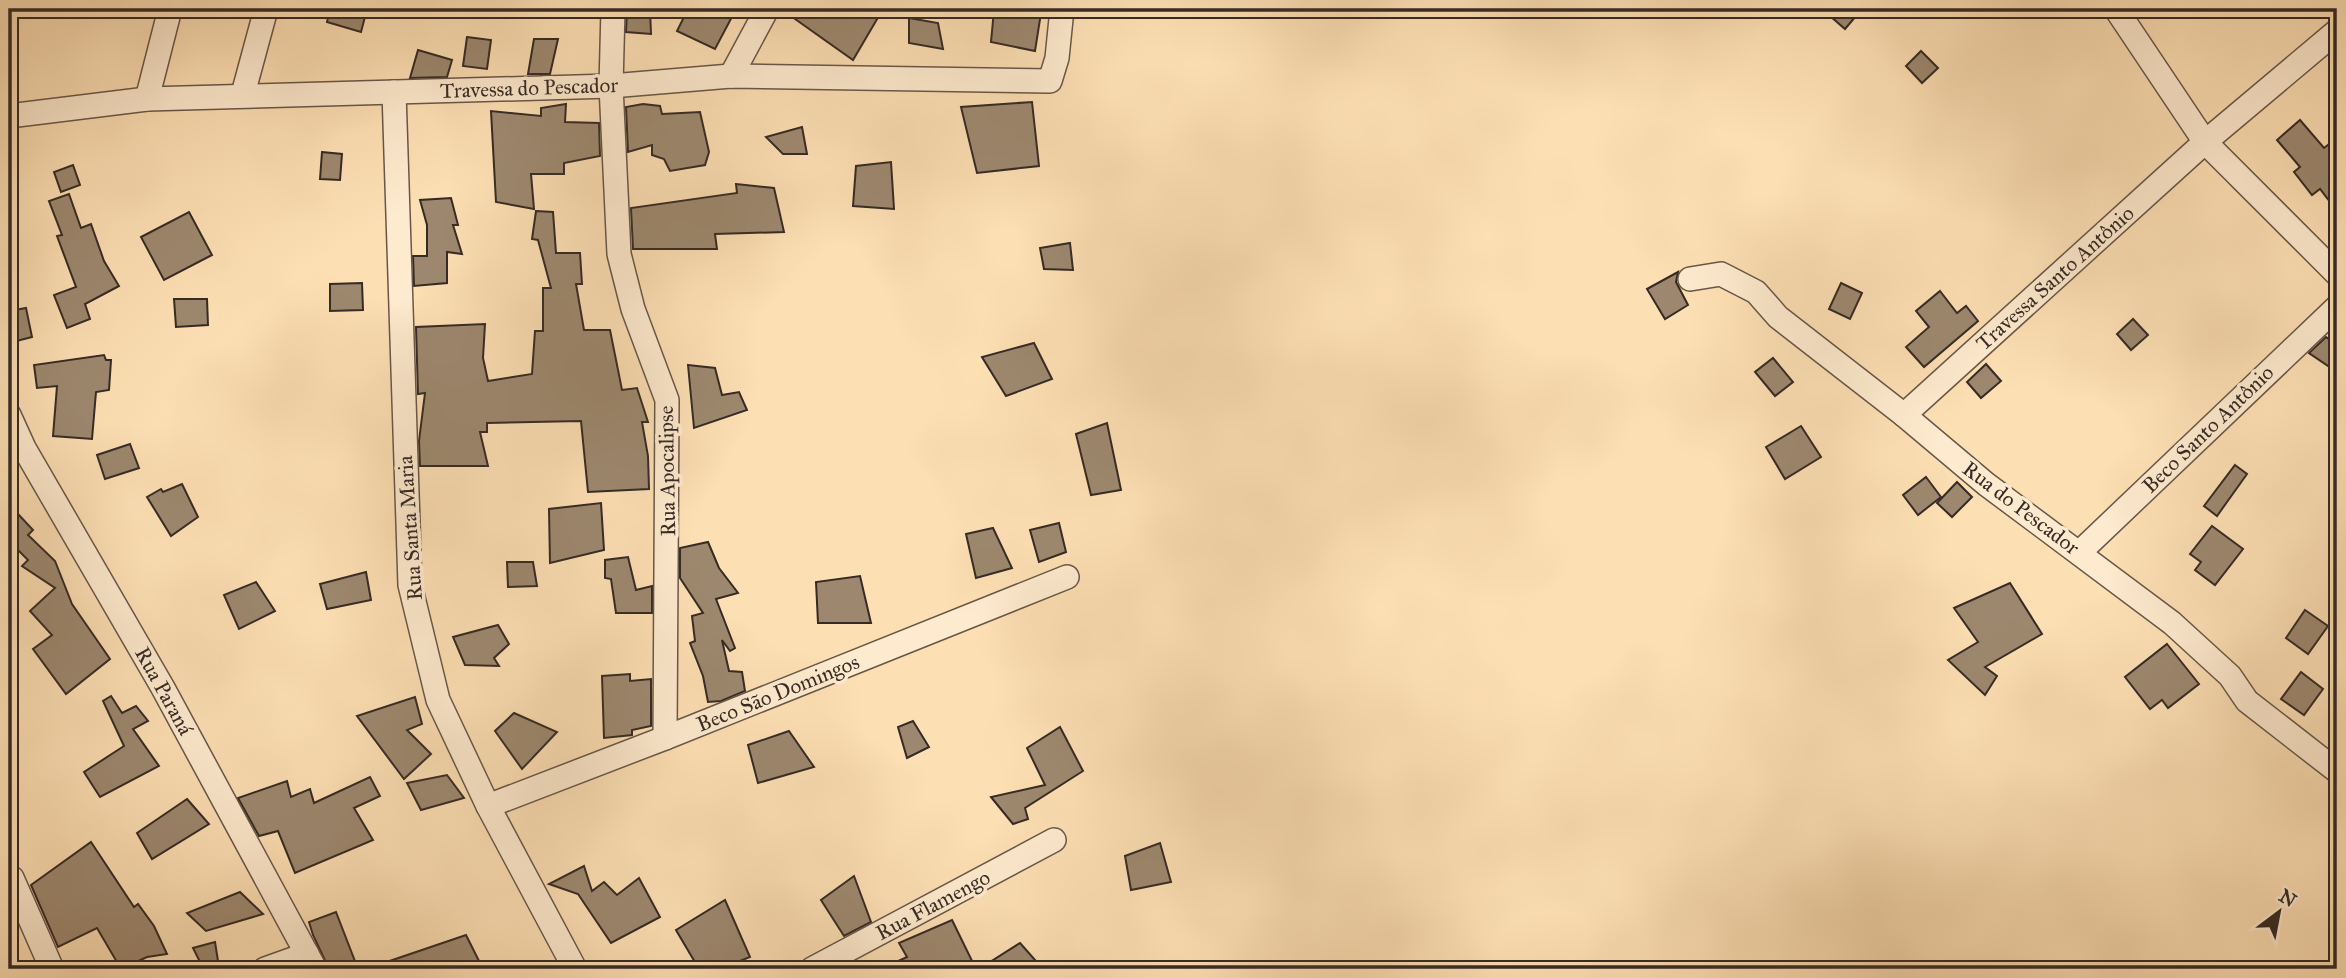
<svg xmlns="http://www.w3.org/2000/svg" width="2346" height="978" font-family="'IM FELL Great Primer',serif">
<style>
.building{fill:#9d886f;stroke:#362a25;stroke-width:2}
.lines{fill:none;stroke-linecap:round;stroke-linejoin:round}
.minor-casing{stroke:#685749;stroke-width:26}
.minor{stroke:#feeace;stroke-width:23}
.labels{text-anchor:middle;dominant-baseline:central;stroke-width:7;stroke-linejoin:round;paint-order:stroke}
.street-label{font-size:21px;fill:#362a25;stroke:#feeace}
</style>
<rect width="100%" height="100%" fill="#fddfb4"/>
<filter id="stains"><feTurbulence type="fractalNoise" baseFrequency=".00286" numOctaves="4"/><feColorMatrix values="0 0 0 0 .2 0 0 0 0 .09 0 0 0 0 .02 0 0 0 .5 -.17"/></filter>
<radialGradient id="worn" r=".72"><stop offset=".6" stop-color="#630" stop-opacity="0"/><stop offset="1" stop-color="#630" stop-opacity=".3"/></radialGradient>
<g class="building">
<polygon points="330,9 367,9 361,32 327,22"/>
<polygon points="627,9 650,9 651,34 626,32"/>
<polygon points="688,9 724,9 734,13 715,49 677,31"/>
<polygon points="781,9 822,9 840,17 846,9 883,9 853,60"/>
<polygon points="1822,9 1862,9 1845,29"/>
<polygon points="994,10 1041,13 1035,51 991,42"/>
<polygon points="909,18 938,23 943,49 909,43"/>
<polygon points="467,37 491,40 487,69 463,66"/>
<polygon points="534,39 558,39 550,74 528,74"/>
<polygon points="418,50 452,60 447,77 410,78"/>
<polygon points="1921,51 1938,68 1922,83 1906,66"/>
<polygon points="1032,102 1039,166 977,173 961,107"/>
<polygon points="566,104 565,122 599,123 600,156 564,163 564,174 531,174 534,209 496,202 491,111 541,116 541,108"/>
<polygon points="643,104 660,106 662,114 700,112 709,152 705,165 670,171 664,159 652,155 652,145 628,152 626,107"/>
<polygon points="2300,120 2324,148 2337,138 2337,211 2320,189 2312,195 2294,172 2300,167 2277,140"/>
<polygon points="802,127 807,154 783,154 766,137"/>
<polygon points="322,152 342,154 340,180 320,179"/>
<polygon points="891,162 894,209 853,206 856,166"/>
<polygon points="73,165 80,185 61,192 54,172"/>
<polygon points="736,184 774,188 784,232 715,234 717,249 633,249 631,208 737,193"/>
<polygon points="69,194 81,228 91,224 104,261 119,286 85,304 90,319 67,328 54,295 76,287 57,236 62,235 49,201"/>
<polygon points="451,198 458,225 453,225 462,254 447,252 447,283 414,286 413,256 427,256 427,225 420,200"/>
<polygon points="536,211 553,212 556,253 580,253 582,284 576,284 584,330 610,330 622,390 637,388 648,422 642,422 648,456 649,489 588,492 581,421 487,423 487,432 480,432 488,466 420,466 419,441 425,393 418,394 416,327 485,324 483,358 488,381 532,374 535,331 543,331 543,288 551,288 538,240 532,239"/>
<polygon points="189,212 212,255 164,280 141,237"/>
<polygon points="1070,243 1073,270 1044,269 1040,248"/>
<polygon points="1678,272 1676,282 1688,305 1665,319 1647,289"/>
<polygon points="362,283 363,310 330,311 330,284"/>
<polygon points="1841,283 1862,293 1850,319 1829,309"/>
<polygon points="1940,291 1957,313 1966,306 1978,321 1924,367 1906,347 1929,327 1916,311"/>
<polygon points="174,299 207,299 208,325 176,327"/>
<polygon points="26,308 32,337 9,343 9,311"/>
<polygon points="2133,319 2148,335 2131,350 2117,334"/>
<polygon points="2326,337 2337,345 2337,372 2309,353"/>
<polygon points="1034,343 1052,379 1006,396 982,357"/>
<polygon points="104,355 106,360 111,360 109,390 96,392 92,439 53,436 57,386 37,388 34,365"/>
<polygon points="1773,358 1793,382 1775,396 1755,372"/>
<polygon points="1986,364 2001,381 1981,398 1967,382"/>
<polygon points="688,365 715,368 722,395 739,392 747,410 694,428"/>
<polygon points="1107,423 1121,490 1091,495 1076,434"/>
<polygon points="1801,426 1821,457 1785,479 1766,447"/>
<polygon points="130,444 139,468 105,479 97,455"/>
<polygon points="2235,465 2247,474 2217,516 2204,506"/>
<polygon points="1926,477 1941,497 1918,515 1903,495"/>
<polygon points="1957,482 1972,497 1952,517 1937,503"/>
<polygon points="182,484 198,517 171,536 147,497 161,489 163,492"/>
<polygon points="601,503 604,550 550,563 549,509"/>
<polygon points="18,514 33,530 28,535 55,561 72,604 110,659 66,694 33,649 52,635 30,611 55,588 22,566 28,560 9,541 9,523"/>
<polygon points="1059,523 1066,552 1039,562 1030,530"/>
<polygon points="2212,526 2243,549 2215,585 2195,570 2201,562 2190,554"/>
<polygon points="993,528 1012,568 976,578 966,534"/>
<polygon points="708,542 719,568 738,593 716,599 735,648 730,651 722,640 729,671 742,672 745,691 721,701 708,702 703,676 690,643 695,641 692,616 703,613 680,578 680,548"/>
<polygon points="628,557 636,590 652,586 652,613 616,613 611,579 605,578 605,560"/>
<polygon points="507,562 533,562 537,586 508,587"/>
<polygon points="366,572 371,600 327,609 320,584"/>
<polygon points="860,576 871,623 818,623 816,582"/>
<polygon points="256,582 275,611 239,629 224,595"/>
<polygon points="2010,583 2042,634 1985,667 1997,676 1985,695 1948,660 1978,642 1954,608"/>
<polygon points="2305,610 2328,626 2308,654 2286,638"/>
<polygon points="498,625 509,644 494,658 499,666 465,665 453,637"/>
<polygon points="2167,644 2199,684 2168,708 2162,700 2150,709 2125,677"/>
<polygon points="2301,672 2323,689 2304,715 2281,699"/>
<polygon points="630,674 630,681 651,679 651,726 632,730 632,735 604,738 602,676"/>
<polygon points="111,696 122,713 136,706 148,721 133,729 159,766 100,797 84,772 124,746 103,701"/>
<polygon points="415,697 422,724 407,730 431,754 404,779 357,716"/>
<polygon points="514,713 557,732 522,769 495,731"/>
<polygon points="913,721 929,747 907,758 898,727"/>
<polygon points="1060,727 1083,771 1025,808 1028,819 1013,824 991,797 1045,785 1027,748"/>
<polygon points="789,731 814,767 758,783 748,745"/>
<polygon points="447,775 464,798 421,810 407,783"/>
<polygon points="370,777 380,796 354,808 373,840 295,873 278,831 259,836 238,798 287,781 291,797 310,789 314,803"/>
<polygon points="187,799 209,824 152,859 137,833"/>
<polygon points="91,842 134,907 138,904 154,926 167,954 147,957 121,969 97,928 58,947 31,885"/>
<polygon points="1160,843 1171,882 1131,890 1125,856"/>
<polygon points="584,866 592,891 604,882 617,895 639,878 660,917 611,943 578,894 549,884"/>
<polygon points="854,876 871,922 844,936 821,900"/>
<polygon points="240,892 263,914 206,931 187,913"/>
<polygon points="725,900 750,957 720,969 699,969 676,930"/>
<polygon points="336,912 358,969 329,969 313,935 309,922"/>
<polygon points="952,920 976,969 881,969 907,957 899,943"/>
<polygon points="466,935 483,969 376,969 375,966"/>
<polygon points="215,942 218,961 203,968 193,948"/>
<polygon points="1020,943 1043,969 979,969"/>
</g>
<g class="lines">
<defs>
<g id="minor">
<polyline points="613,9 611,86 619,254 633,309 667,400 665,738"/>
<polyline points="2116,9 2205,142 2337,274"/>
<polyline points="731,76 767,9"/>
<polyline points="394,92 410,585 438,700 488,806 575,969"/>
<polyline points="243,94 266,9"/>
<polyline points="147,99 170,9"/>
<polyline points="9,116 147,99 611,86 731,76 1050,81 1057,58 1062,9"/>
<polyline points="1690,279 1721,274 1756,292 1778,317 1904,415 1986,484 2172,623 2230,676 2247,701 2337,771"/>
<polyline points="9,415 24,448 163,688 315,969"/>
<polyline points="1904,415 2205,142 2337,31"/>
<polyline points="2080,552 2337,307"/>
<polyline points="488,806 665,738 1067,577"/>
<polyline points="12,878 52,969"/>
<polyline points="265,969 307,954"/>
<polyline points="812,969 1054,840"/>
</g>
</defs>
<use href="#minor" class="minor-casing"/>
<use href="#minor" class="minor"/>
</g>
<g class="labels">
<g class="street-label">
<text transform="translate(529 88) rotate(-2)">Travessa do Pescador</text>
<text transform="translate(2055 278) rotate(-42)">Travessa Santo Antônio</text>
<text transform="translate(2208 429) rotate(-44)">Beco Santo Antônio</text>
<text transform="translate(667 471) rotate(-91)">Rua Apocalipse</text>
<text transform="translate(2021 508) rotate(37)">Rua do Pescador</text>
<text transform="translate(410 528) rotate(-94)">Rua Santa Maria</text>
<text transform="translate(164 691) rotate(61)">Rua Paraná</text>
<text transform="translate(778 693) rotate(-22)">Beco São Domingos</text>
<text transform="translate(933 905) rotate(-28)">Rua Flamengo</text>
</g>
</g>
<rect width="2346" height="978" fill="none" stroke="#fddfb4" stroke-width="35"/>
<rect x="10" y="10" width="2325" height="957" fill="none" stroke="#362a25" stroke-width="3.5"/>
<rect x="18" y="18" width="2311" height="943" fill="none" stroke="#362a25" stroke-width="2"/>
<g transform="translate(2279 912) rotate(32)" stroke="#feeace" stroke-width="5" paint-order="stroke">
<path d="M0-5L12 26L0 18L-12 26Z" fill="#362a25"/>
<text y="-10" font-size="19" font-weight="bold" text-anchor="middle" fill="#362a25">N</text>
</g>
<rect width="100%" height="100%" filter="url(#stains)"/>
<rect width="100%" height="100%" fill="url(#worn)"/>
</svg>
